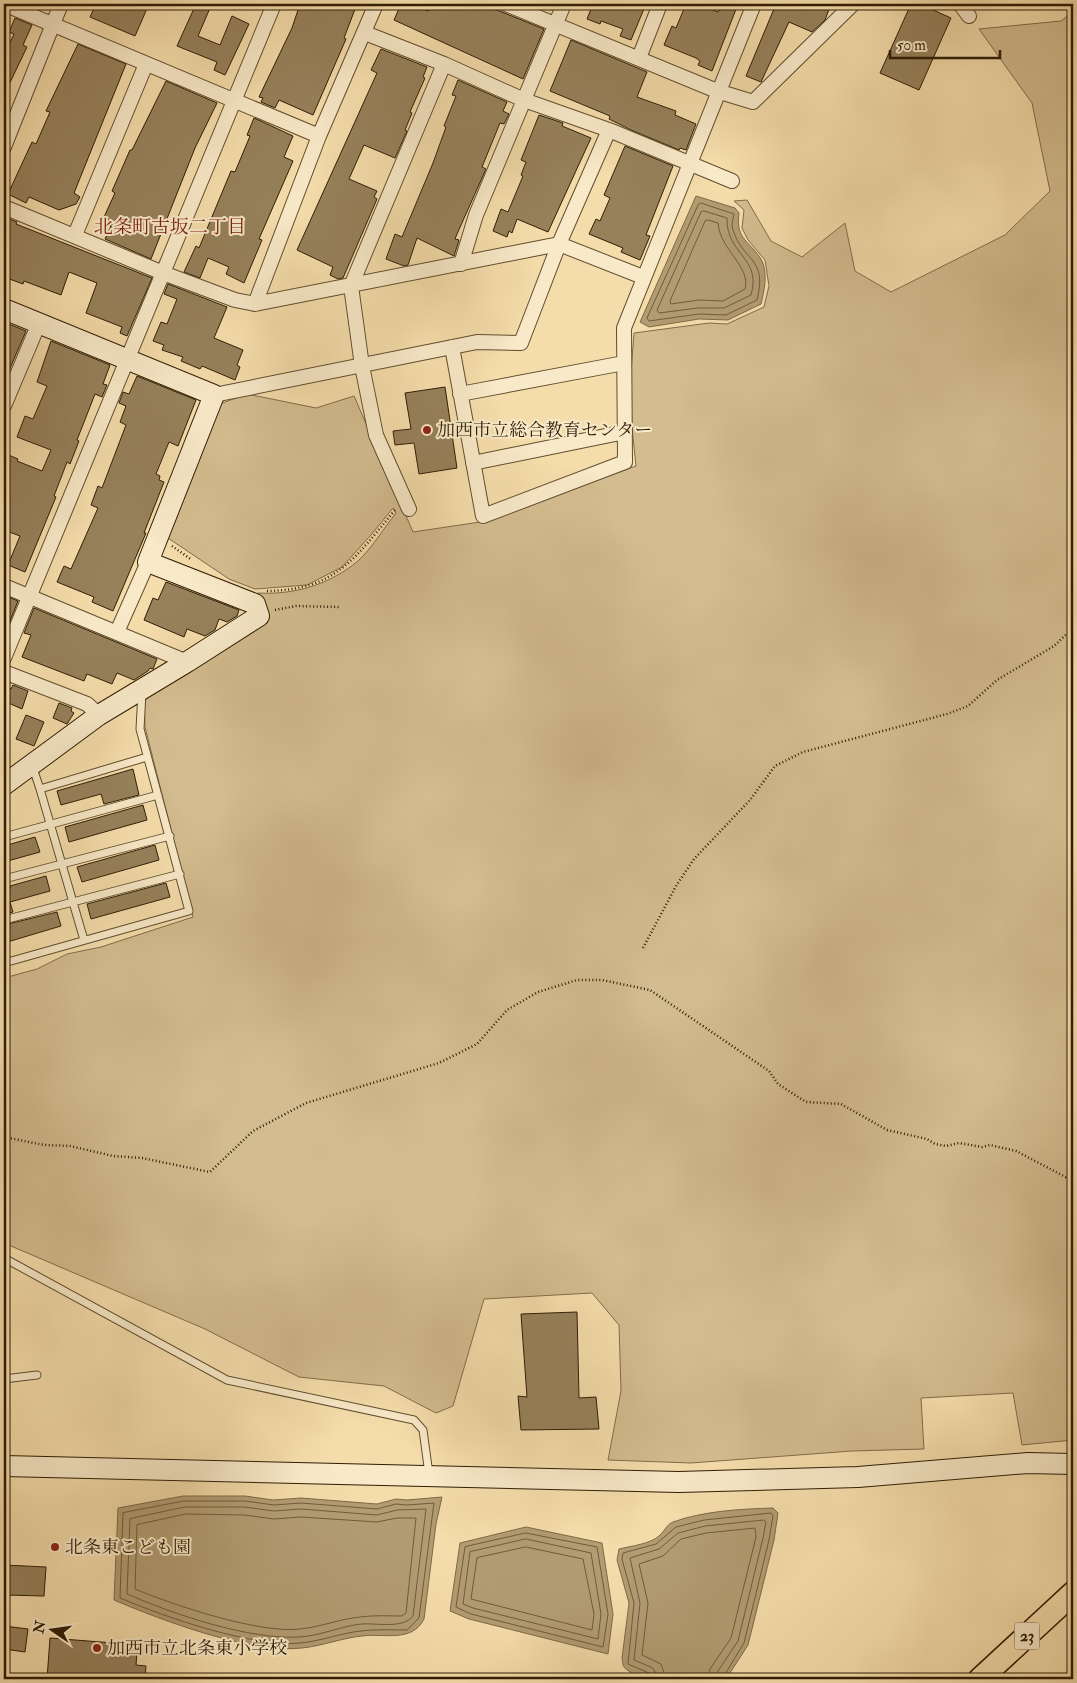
<svg xmlns="http://www.w3.org/2000/svg" width="1077" height="1683" font-family="'IM FELL Double Pica','Noto Serif JP',serif">
  <style>
    .green { fill: #d3bc8f; stroke: #816c4a }
    .water { fill: #b29c72; stroke: #7e6946 }
    .lines { fill: none; stroke-linecap: round; stroke-linejoin: round }
    .shore { stroke: #705c3b; stroke-width: 1 }
    .building { fill: #96815b; stroke: #2f1d04 }
    .lane-casing { stroke: #604d2e; stroke-width: 9 }
    .street-casing { stroke: #604d2e; stroke-width: 16 }
    .secondary-casing { stroke: #2f1d04; stroke-width: 22 }
    .primary-casing { stroke: #2f1d04; stroke-width: 25 }
    .path { stroke: #2f1d04; stroke-width: 2.5; stroke-dasharray: 1 2.5; stroke-linecap: butt }
    .lane { stroke: #f8e9c8; stroke-width: 7 }
    .street { stroke: #f8e9c8; stroke-width: 14 }
    .secondary { stroke: #f8e9c8; stroke-width: 20 }
    .primary { stroke: #f5ddab; stroke-width: 22 }
    .poi-dot { fill: #8f2418; stroke: #f8e9c8; stroke-width: 2 }
    .labels { text-anchor: middle; dominant-baseline: central; stroke-width: 4; stroke-linejoin: round; paint-order: stroke }
    .shield { fill: #f8e9c8; stroke: #6b5a3f; stroke-width: 1 }
    .shield-label { font-size: 16px; font-weight: bold; fill: #2f1d04 }
    .poi-label { font-size: 18px; fill: #2f1d04; stroke: #f8e9c8; text-anchor: start }
    .neighbourhood-label { font-size: 19px; fill: #7a1f14; stroke: #f8e9c8 }
  </style>
  <rect width="100%" height="100%" fill="#f5ddab"/>
  <filter id="stains"><feTurbulence type="fractalNoise" baseFrequency=".004" numOctaves="4"/><feColorMatrix values="0 0 0 0 .2 0 0 0 0 .09 0 0 0 0 .02 0 0 0 .5 -.17"/></filter>
  <radialGradient id="worn" r=".72"><stop offset=".6" stop-color="#630" stop-opacity="0"/><stop offset="1" stop-color="#630" stop-opacity=".3"/></radialGradient>
  <!-- green -->
  <path class="green" d="M1073 12V1440L1022 1445 1013 1393 921 1398 924 1449 852 1451 691 1463 608 1460 621 1391 619 1325 592 1293 484 1299 453 1406 436 1413 384 1386 299 1377 205 1329 4 1243V978L37 969 67 954 101 947 193 917 145 727 144 691 256 612 255 597 258 593C294 595 329 585 358 561 372 548 384 528 396 513L393 508 371 535 342 567 307 585 255 589 229 579 165 536 217 405 247 394 316 408 354 396 413 532 480 522 636 466 629 399 634 333 709 323 727 324 764 307 769 286 765 260 748 240 742 228 744 210 734 201 747 200 771 241 802 257 845 223 855 271 891 292 1005 235 1050 191 1032 103 979 29 1061 21Z"/>
  <!-- water -->
  <path class="water" d="M696 196 735 208 739 213C735 241 751 241 762 261 768 274 764 291 761 304L728 320 699 319 649 327 640 322Z
    M183 1496H245L273 1500 301 1498 377 1504 396 1499 407 1500 442 1497 436 1524 424 1619C412 1643 384 1633 362 1636 342 1638 322 1646 302 1648 251 1654 161 1620 114 1600L118 1508Z
    M773 1508 778 1513 774 1540 748 1645 726 1679C704 1679 640 1683 626 1669 622 1666 623 1663 622 1658L629 1603 617 1560 619 1549C631 1546 650 1544 659 1536 665 1531 666 1525 673 1522 703 1511 741 1509 773 1508Z
    M526 1527 602 1543 613 1614 608 1654 469 1619 450 1611 460 1543Z"/>
  <g class="lines">
    <!-- shore -->
    <path class="shore" d="M701 203 734 214C733 219 731 225 733 230 743 262 768 257 757 300L726 315 699 314 649 321 647 318 698 205Z
      M704 211 727 218C726 255 762 257 751 295L724 308H698L659 313 657 310 701 212Z
      M708 220 718 223C720 250 751 266 745 289L723 301 699 300 671 304 670 301 705 221Z
      M184 1501H245L274 1505 301 1503 377 1509 396 1504 407 1505 434 1503 419 1618 407 1630C392 1630 376 1629 361 1631 341 1633 321 1641 301 1643 254 1648 165 1617 120 1598L123 1513Z
      M185 1507H244L274 1511 301 1509 377 1515 397 1510 426 1509 413 1616C403 1629 377 1623 362 1624 341 1626 320 1636 299 1637 249 1640 173 1614 127 1594L130 1519Z
      M186 1514 244 1515 274 1519 301 1517 377 1522 397 1518H416L406 1613 402 1616C388 1616 374 1615 360 1617 340 1619 320 1627 300 1629 260 1634 173 1605 135 1589L137 1525Z
      M526 1533 597 1547 608 1614 603 1647 471 1614 456 1607 465 1547Z
      M526 1539 591 1553 601 1614 598 1639 473 1608 463 1604 470 1552Z
      M526 1547 583 1559 594 1614 592 1630 471 1599 477 1558Z
      M652 1679 649 1673 628 1664 634 1603 622 1559 623 1553 656 1544 676 1527 704 1520 771 1513 773 1516 769 1540 744 1643 722 1679
      M659 1679 653 1668 634 1660 640 1603 630 1558 659 1549 678 1533 705 1526 764 1520 766 1522 763 1538 738 1641 718 1671 716 1679
      M666 1679 661 1664 642 1655 648 1603 639 1564 663 1556 681 1539 706 1533 755 1528 756 1537 731 1638 710 1669 708 1679"/>
  </g>
  <!-- building -->
  <path class="building" d="M96 4H149L135 36 90 17Z
    M196 4 210 8 198 36 220 45 232 16 249 24 225 75 214 70 217 62 177 46Z
    M300 4H357L344 38 346 39 313 115 279 100 275 108 261 102 263 98 259 97 292 28Z
    M401 4H413L428 11 431 4H482L544 29 523 79 394 20Z
    M593 4H646L631 40 620 36 623 29 601 21 600 24 587 19Z
    M686 4H697L718 12 722 4H738L712 71 698 65 700 61 696 58 664 45 672 26 676 28Z
    M776 4H831L825 20 812 32 789 22 761 82 746 76Z
    M911 4H920L951 18 919 90 880 73Z
    M15 18 32 25 23 45 27 47 4 95V56L14 34 9 32Z
    M571 40 647 72 637 97 676 111 675 115 696 124 686 150 680 148 679 150 631 130 609 119 610 116 550 91Z
    M78 44 126 64 74 193 80 197 76 204 59 210 29 197 26 203 8 194 32 142 36 144 50 112 46 111Z
    M381 49 427 67 423 77 425 78 410 112 412 113 405 130 407 131 395 158 364 145 349 179 377 191 374 197 377 199 343 278 338 279 330 275 333 267 297 250 377 73 371 70Z
    M458 80 507 102 503 111 509 114 504 124 500 123 482 167 486 169 457 234 455 239 459 240 454 256 417 238 408 265 404 266 386 259 395 234 402 237 433 163 446 127 444 126 456 96 452 95Z
    M166 81 217 103 195 148 151 259 105 239 111 226 107 224 109 219 104 217 115 193 112 191 130 150H132Z
    M539 115 563 123 562 126 591 138 548 232 517 219 512 233 509 231 507 237 493 231 501 209 508 212 523 176 521 175 526 162 521 160Z
    M254 118 293 136 284 157 293 161 259 239 262 240 244 283 226 274 229 267 208 258 200 278 184 272 196 246 199 248 231 171 235 172 250 136 247 135Z
    M625 146 673 166 646 235 650 236 640 260 621 252 623 248 589 234 596 219 600 221 610 198 604 195Z
    M4 217 17 222 16 224 152 278 127 336 120 333 122 327 86 313 97 283 69 272 61 295 24 281 23 284 4 277Z
    M168 284 227 307 214 338 243 350 237 365 240 367 235 380 202 366 200 369 181 361 183 357 162 350 164 345 153 341 161 322 167 324 177 299 164 294Z
    M4 322 26 331 5 380H4Z
    M51 341 110 365 103 384 107 385 102 397 95 394 77 440 79 441 70 464 67 462 54 496 56 497 25 572 8 565 20 536 4 530V453L18 459 17 461 42 471 51 450 17 437 25 416 33 419 47 386 37 382Z
    M137 376 196 400 178 446 169 442 156 474 160 476 159 480 164 482 144 533H146L113 611 92 602 94 597 57 582 64 566 71 569 98 508 91 505 98 486 102 488 126 425 120 422 126 406 119 403 123 392 129 394Z
    M445 387 457 468 419 474 414 443 395 445 393 431 411 429 405 393Z
    M166 582 239 610 237 616 227 622 219 619 215 630 205 636 187 629 184 637 144 620 153 598 158 600Z
    M4 595 18 601 8 626 4 625Z
    M34 608 157 659 153 669 150 668 148 671 134 680 117 673 112 684 87 674 84 681 22 657 31 635 24 633Z
    M13 685 28 691 22 709 4 701 9 688 11 689Z
    M59 703 72 708 71 711 74 713 67 724 53 718Z
    M26 715 44 722 34 746 16 739Z
    M133 769 139 795 104 804 101 794 61 805 57 791Z
    M143 805 147 820 69 842 65 827Z
    M35 837 40 852 4 862V846Z
    M155 845 159 860 82 882 77 867Z
    M46 876 50 891 10 902 13 912 4 915V890L11 888 10 886Z
    M166 883 170 897 91 919 87 904Z
    M57 912 61 926 4 943V925Z
    M577 1312 579 1398 596 1397 599 1429 521 1430 518 1396 527 1397 521 1314Z
    M4 1565 46 1567 44 1596 6 1595 4 1586Z
    M4 1626 28 1629 25 1652 4 1649Z
    M50 1638 126 1644 137 1652 136 1665 146 1666 145 1679H47Z"/>
  <g class="lines">
    <!-- lane casing -->
    <g class="lane-casing">
      <path id="lane" d="M28 769 35 774 40 789 84 940
        M40 789 147 757
        M4 837 158 795
        M4 879 170 836
        M4 920 180 874
        M4 963 189 911 140 729 142 692
        M4 1258 227 1380 414 1420 423 1430 429 1474
        M4 1379 37 1375"/>
    </g>
    <!-- street casing -->
    <g class="street-casing">
      <path id="street" d="M4 4 319 136
        M506 4 717 91 753 102 853 4
        M960 4 969 16
        M365 33 444 64 524 100 609 130 732 181
        M639 58 660 4
        M4 147 61 4
        M4 207 163 273 235 300 255 304 559 244 643 277
        M75 235 146 64
        M461 264 476 215 564 4
        M255 304 319 136 376 4
        M452 347 483 516 625 462 624 328 754 4
        M460 394 624 363
        M214 395 477 342 521 343 559 244 609 130
        M4 406 39 323
        M473 463 625 432
        M409 509 376 435 362 366 351 286 444 64
        M4 586 187 662
        M117 632 148 562
        M4 658 274 4
        M4 672 87 704 99 715"/>
    </g>
    <!-- secondary casing -->
    <g class="secondary-casing">
      <path id="secondary" d="M4 309 214 395 148 562 255 604 259 616 187 662 99 715 4 785
        M4 1466 679 1482 858 1477 1028 1463 1073 1464"/>
    </g>
    <!-- primary casing -->
    <g class="primary-casing">
      <path id="primary" d="M980 1679 1073 1593"/>
    </g>
    <!-- path -->
    <path class="path" d="M172 546 192 560
      M267 591C336 590 355 558 395 510
      M275 610 296 606 340 607
      M643 948 676 886 694 859 750 800 775 766 803 752 947 714 968 706 997 680 1054 646 1073 628
      M4 1137 44 1145 70 1146 113 1156 142 1158 210 1172 253 1131 306 1103 439 1063 477 1044 507 1010 538 992 577 980H602L650 990 769 1071 778 1084 806 1102 841 1104 887 1130 927 1139 935 1144 946 1146 959 1143 982 1147 990 1145 1016 1151 1073 1181"/>
    <!-- lane -->
    <use href="#lane" class="lane"/>
    <!-- street -->
    <use href="#street" class="street"/>
    <!-- secondary -->
    <use href="#secondary" class="secondary"/>
    <!-- primary -->
    <use href="#primary" class="primary"/>
  </g>
  <!-- markers -->
  <g class="poi-dot">
    <circle cx="427" cy="430" r="5"/>
    <circle cx="55" cy="1547" r="5"/>
    <circle cx="97" cy="1648" r="5"/>
  </g>
  <g class="labels">
    <!-- shield labels -->
    <rect class="shield" x="1014.5" y="1622.5" width="25" height="27" rx="4"/>
    <g class="shield-label">
      <text x="1027" y="1636">23</text>
    </g>
    <!-- poi labels -->
    <g class="poi-label">
      <text x="437" y="430">加西市立総合教育センター</text>
      <text x="65" y="1547">北条東こども園</text>
      <text x="107" y="1648">加西市立北条東小学校</text>
    </g>
    <!-- neighbourhood labels -->
    <g class="neighbourhood-label">
      <text x="170" y="227">北条町古坂二丁目</text>
    </g>
  </g>
  <!-- margin -->
  <rect width="1077" height="1683" fill="none" stroke="#f5ddab" stroke-width="20"/>
  <rect x="5" y="5" width="1067" height="1673" fill="none" stroke="#2f1d04" stroke-width="2.5"/>
  <rect x="10" y="10" width="1057" height="1663" fill="none" stroke="#2f1d04"/>
  <!-- north arrow -->
  <g transform="translate(52 1630) rotate(283)" stroke="#f8e9c8" stroke-width="4" paint-order="stroke">
  <path d="M0-4L9 19L0 12L-9 19Z" fill="#2f1d04"/>
  <text y="-8" font-size="14" font-weight="bold" text-anchor="middle" fill="#2f1d04">N</text>
  </g>
  <!-- scale -->
  <path d="M890 50v8h110v-8" fill="none" stroke="#2f1d04" stroke-width="2.5"/>
  <text x="897" y="50" font-size="15" fill="#2f1d04" stroke="#f8e9c8" stroke-width="4" paint-order="stroke">50 m</text>
  <rect width="100%" height="100%" filter="url(#stains)"/>
  <rect width="100%" height="100%" fill="url(#worn)"/>
</svg>
